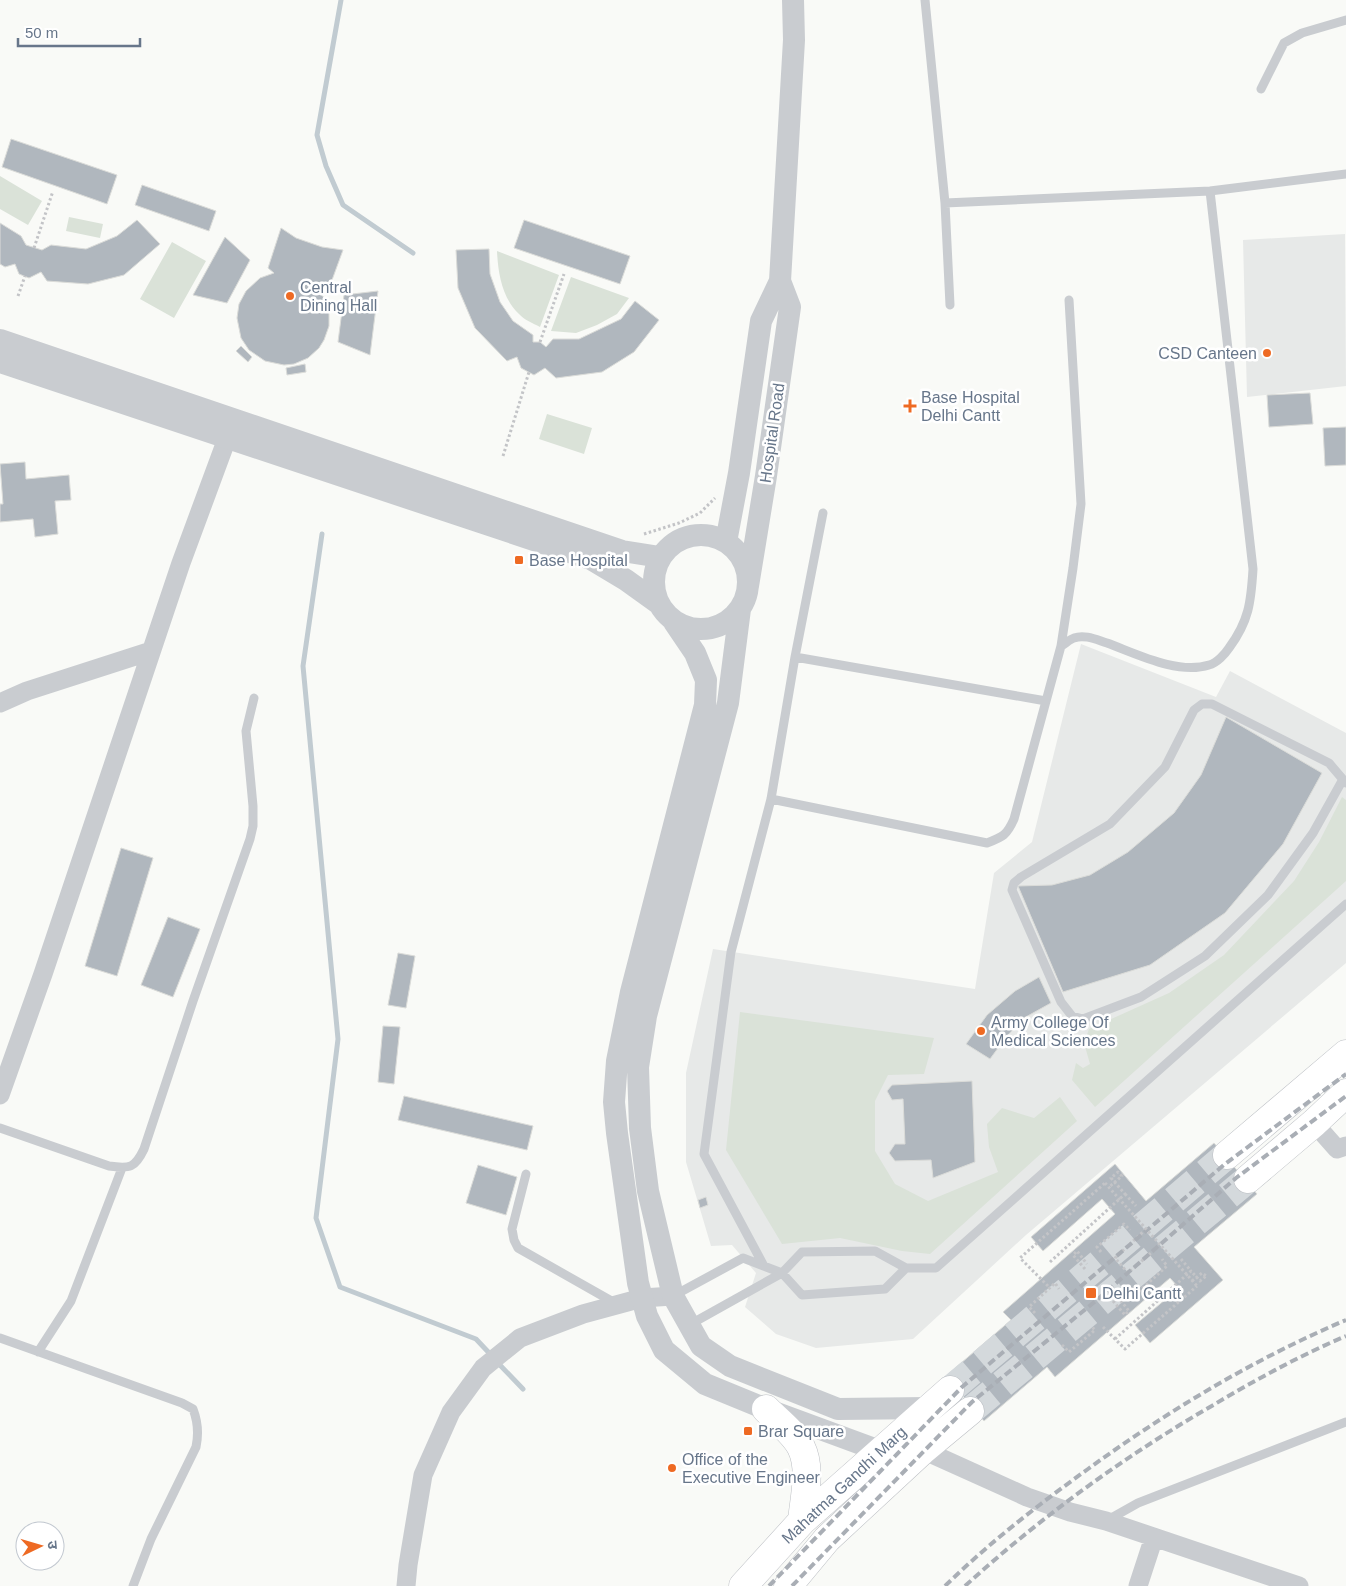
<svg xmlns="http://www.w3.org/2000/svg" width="1346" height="1586" font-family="Arial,'Noto Sans Devanagari',sans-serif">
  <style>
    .built { fill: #e7e9e8 }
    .green { fill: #dae2d8 }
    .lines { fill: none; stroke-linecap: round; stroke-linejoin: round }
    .stream { stroke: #c1cbd1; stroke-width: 5 }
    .building { fill: #b0b7be; stroke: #dbdcd9 }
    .primary-tunnel { stroke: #d4d9dc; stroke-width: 28; stroke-dasharray: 28 14; stroke-linecap: butt }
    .primary-casing { stroke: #bcbfc4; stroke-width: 29 }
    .path { stroke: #c3c4c7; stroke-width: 3; stroke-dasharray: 2.5 2.5; stroke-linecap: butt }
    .service { stroke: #c9ccd0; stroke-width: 9 }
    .minor { stroke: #c9ccd0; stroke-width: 19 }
    .tertiary { stroke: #c9ccd0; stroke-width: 22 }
    .primary { stroke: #fff; stroke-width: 28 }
    .rail { stroke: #a9aeb5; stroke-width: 4; stroke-dasharray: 8 4; stroke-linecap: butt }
    .path-bridge { stroke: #c3c4c7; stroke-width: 3; stroke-dasharray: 2.5 2.5; stroke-linecap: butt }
    .poi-dot { fill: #ee6a23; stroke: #fff; stroke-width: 2 }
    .labels { text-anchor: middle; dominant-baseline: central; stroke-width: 5; stroke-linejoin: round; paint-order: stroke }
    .poi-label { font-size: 16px; fill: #67768a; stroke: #fff; text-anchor: start }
    .street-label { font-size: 16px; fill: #67768a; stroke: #fff }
  </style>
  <rect width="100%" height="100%" fill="#f9faf7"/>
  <!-- built -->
  <path class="built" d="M1345 234 1346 386 1247 397 1243 240Z
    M1081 644 1216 697 1230 671 1346 733V963L1026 1235 913 1339 816 1348 776 1334 745 1307 756 1273 732 1245 711 1246 686 1162V1073L713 949 975 989 994 873 1032 842Z"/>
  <!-- green -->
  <path class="green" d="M0 176 42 201 28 225 0 209Z
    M69 217 103 224 100 238 66 231Z
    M172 242 206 261 174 318 140 299Z
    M497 251 559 275 540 327C533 323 524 320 519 314 502 298 498 273 497 251Z
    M571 277 629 298 617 314 597 325 576 333 551 331Z
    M547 414 592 428 584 454 539 439Z
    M1342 797 1346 800V881L1095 1107 1072 1080 1076 1063 1083 1068 1090 1064 1084 1043 1089 1029 1169 993 1224 955 1294 881 1319 842Z
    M740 1012 934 1038 924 1074 888 1075 875 1101V1151L895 1184 928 1201 998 1172 989 1147 987 1124 1002 1108 1034 1118 1060 1097 1077 1121 930 1254 902 1251 840 1238 782 1244 726 1150Z"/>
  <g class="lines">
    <!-- stream -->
    <path class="stream" d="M341 0 317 135 326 166 343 205 413 253
      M322 534 303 666 338 1039 316 1218 340 1287 476 1339 492 1356
      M497 1362 523 1389"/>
  </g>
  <!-- building -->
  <path class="building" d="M11 139 117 175 107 204 2 167Z
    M142 185 216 211 209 231 135 205Z
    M137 220 160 244 124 275 88 284 47 281 41 272 29 278 19 274 15 264 5 267 0 264V223L21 236 26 245 42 250 51 245 86 249 117 236Z
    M524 220 630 256 620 284 514 248Z
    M281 228 296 238 322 247 343 250 328 291 318 289 326 301 329 311V326L324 340 319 348 308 358 294 364 284 365 265 361 249 350 241 338 237 318 239 304 246 291 260 278 274 273 268 268Z
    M225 237 250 260 227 303 193 295Z
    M489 249 490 274 500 302 513 321 533 335V342H540L546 347 553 339H579L621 319 635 301 659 320 634 352 602 372 556 378 545 368 534 375 521 368 517 357 507 361 475 328 458 288 456 250Z
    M378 291 370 355 338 342 344 295Z
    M241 346 252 357 248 362 236 351Z
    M305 364 306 372 287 375 286 368Z
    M1310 393 1313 424 1269 427 1267 395Z
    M1346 427V465L1325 466 1323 428Z
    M25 462 26 479 69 475 71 500 55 501 58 534 35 537 33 519 0 522V504H3L0 464Z
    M1226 717 1322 773 1283 844 1225 913 1150 965 1063 992 1018 886 1052 885 1090 875 1128 852 1174 813 1201 775Z
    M121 848 153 858 117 976 85 966Z
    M168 917 200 929 173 997 141 985Z
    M398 953 415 956 406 1008 388 1005Z
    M1039 977 1051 1003 1024 1018 1007 1036 990 1059 966 1044 987 1015 1015 991Z
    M383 1026 400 1027 394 1084 378 1082Z
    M972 1081 975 1162 933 1178 931 1160 895 1161 889 1153 895 1144H905L903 1099 892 1100 887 1091 892 1085Z
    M404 1096 533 1126 527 1150 398 1120Z
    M1214 1143 1257 1194 1194 1247 1223 1280 1150 1343 1135 1325 1179 1288 1170 1278 1055 1377 1047 1367 984 1421 946 1376 1011 1320 1003 1312 1115 1214 1102 1199 1043 1251 1031 1237 1115 1164 1146 1201Z
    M478 1165 517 1177 506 1215 466 1203Z
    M706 1197 708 1205 700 1208 698 1200Z"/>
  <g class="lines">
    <!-- primary-tunnel -->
    <path class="primary-tunnel" d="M950 1390 1227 1155
      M970 1411 1248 1179"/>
    <!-- primary casing -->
    <g class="primary-casing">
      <path id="primary" d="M1227 1155 1346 1054
        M1248 1179 1314 1123 1346 1093
        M766 1409C777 1420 794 1433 801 1447 812 1469 804 1498 802 1521
        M743 1586 802 1521 950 1390
        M788 1586 827 1539 923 1450 970 1411"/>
    </g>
    <!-- path -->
    <path class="path" d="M34 248 53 191
      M18 296 25 276
      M540 342 564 274
      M503 456 529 372
      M644 534 679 523 700 513 715 498
      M1125 1194 1136 1206
      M1146 1229 1115 1258 1128 1273 1160 1245
      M1101 1252 1097 1247 1124 1224 1130 1230
      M1181 1259 1191 1271
      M1050 1262 1125 1194 1111 1178 1118 1172 1122 1176 1109 1187
      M1085 1269 1073 1255 1077 1251 1087 1264
      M1192 1281 1202 1273 1206 1276
      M1048 1286 1020 1258 1105 1183
      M1132 1291 1135 1295 1167 1266 1162 1259
      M1113 1301 1125 1315 1129 1311 1121 1301
      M1035 1313 1029 1307 1055 1283 1059 1289
      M1103 1327 1125 1349 1197 1286
      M1115 1339 1191 1271 1200 1281 1206 1276
      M1062 1345 1069 1352 1095 1330 1092 1327"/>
    <!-- service -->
    <path class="service" d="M925 0 945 203 950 305
      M1261 89 1284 43 1302 33 1346 20
      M945 203 1210 191 1346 174
      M1061 646 1073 568 1081 504 1069 300
      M795 657 1046 701
      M1342 781 1313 833 1268 895 1205 956 1141 997 1083 1019 1072 1016 1061 1002 1012 890 1014 883 1021 877 1110 824 1165 767 1194 710 1202 704H1212L1329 763 1346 783
      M771 799 987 843C1003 837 1007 835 1014 819L1061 646C1065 644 1070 639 1074 638 1085 634 1097 640 1107 643 1137 654 1178 675 1209 665 1217 663 1225 654 1229 648 1249 621 1251 602 1253 569L1210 191
      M0 1128 109 1166C130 1169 135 1168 144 1149L193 1001 250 839 253 826V806L246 731 254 698
      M526 1174 512 1229 514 1240 518 1248 615 1303
      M764 1266 704 1154 731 952 771 799 795 657 823 513
      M673 1296 743 1258 782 1273 802 1252 875 1251 906 1268
      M689 1325 782 1273 802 1295 885 1289 906 1268H936L1346 904
      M0 1338 182 1403 193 1409C198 1422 199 1433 196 1447L151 1539 133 1586
      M38 1352 71 1301 122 1168
      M1106 1521 1138 1503 1346 1422"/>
    <!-- minor -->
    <path class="minor" d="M0 703 27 691 151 651
      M0 1095 43 974 181 563 232 425
      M1314 1123 1337 1149 1346 1146
      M923 1450 1027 1497 1070 1512 1106 1521 1299 1586
      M406 1586 408 1565 423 1475 451 1412 483 1368 520 1338 583 1314 642 1298 673 1296
      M1138 1586 1154 1537"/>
    <!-- tertiary -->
    <path class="tertiary" d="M0 340 622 551 660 557
      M0 362 591 559 626 580 658 603
      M654 582a47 47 0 1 1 94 0a47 47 0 1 1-94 0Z
      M726 542 739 473 761 321 780 281 794 40 793 0
      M748 586 766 476 790 307 780 281
      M740 609 728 703 646 1016 638 1067 640 1128 648 1191 673 1296 701 1346 730 1366 838 1409 928 1408
      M674 622 695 653 706 680 705 705 631 992 617 1061 614 1102 617 1133 638 1283 647 1316 664 1350 705 1384 766 1409 880 1451"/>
    <!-- primary -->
    <use href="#primary" class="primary"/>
    <!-- rail -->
    <path class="rail" d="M769 1586 962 1387 1225 1164 1346 1074
      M792 1586 972 1402 1098 1299 1236 1178 1346 1096
      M945 1586C989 1543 1038 1505 1088 1469 1168 1411 1254 1359 1346 1320
      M965 1586C1042 1516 1125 1456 1215 1404 1257 1379 1301 1355 1346 1336"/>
    <!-- path-bridge -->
    <path class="path-bridge" d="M1105 1183 1197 1286"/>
  </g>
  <!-- markers -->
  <g class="poi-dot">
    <circle cx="290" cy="296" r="5"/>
    <circle cx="1267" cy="353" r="5"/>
    <path d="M907.5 398.5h5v5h5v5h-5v5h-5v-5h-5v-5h5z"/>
    <rect x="514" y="555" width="10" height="10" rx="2.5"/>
    <circle cx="981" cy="1031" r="5"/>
    <rect x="1085" y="1287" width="12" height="12" rx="2.5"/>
    <rect x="743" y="1426" width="10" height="10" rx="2.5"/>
    <circle cx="672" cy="1468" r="5"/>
  </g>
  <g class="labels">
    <!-- poi labels -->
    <g class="poi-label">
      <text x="300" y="287">Central<tspan x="300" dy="18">Dining Hall</tspan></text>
      <text x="1257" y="353" text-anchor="end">CSD Canteen</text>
      <text x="921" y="397">Base Hospital<tspan x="921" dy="18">Delhi Cantt</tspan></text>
      <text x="529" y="560">Base Hospital</text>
      <text x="991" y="1022">Army College Of<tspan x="991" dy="18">Medical Sciences</tspan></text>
      <text x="1102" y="1293">Delhi Cantt</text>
      <text x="758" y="1431">Brar Square</text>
      <text x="682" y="1459">Office of the<tspan x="682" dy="18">Executive Engineer</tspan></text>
    </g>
    <!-- street labels -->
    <g class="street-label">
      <text transform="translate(772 433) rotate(-82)">Hospital Road</text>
      <text transform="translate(844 1485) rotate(-43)">Mahatma Gandhi Marg</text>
    </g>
  </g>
  <!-- north arrow -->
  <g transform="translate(40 1546) rotate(85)"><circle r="24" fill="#ffffff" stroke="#c2c8d0"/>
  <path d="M0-4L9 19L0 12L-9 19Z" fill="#ee6a23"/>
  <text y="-8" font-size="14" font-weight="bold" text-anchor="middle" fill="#67768a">उ</text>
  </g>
  <!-- scale -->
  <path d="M18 38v8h122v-8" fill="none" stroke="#67768a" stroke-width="2.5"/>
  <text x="25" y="38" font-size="15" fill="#67768a" stroke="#ffffff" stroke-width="4" paint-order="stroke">50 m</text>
</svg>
